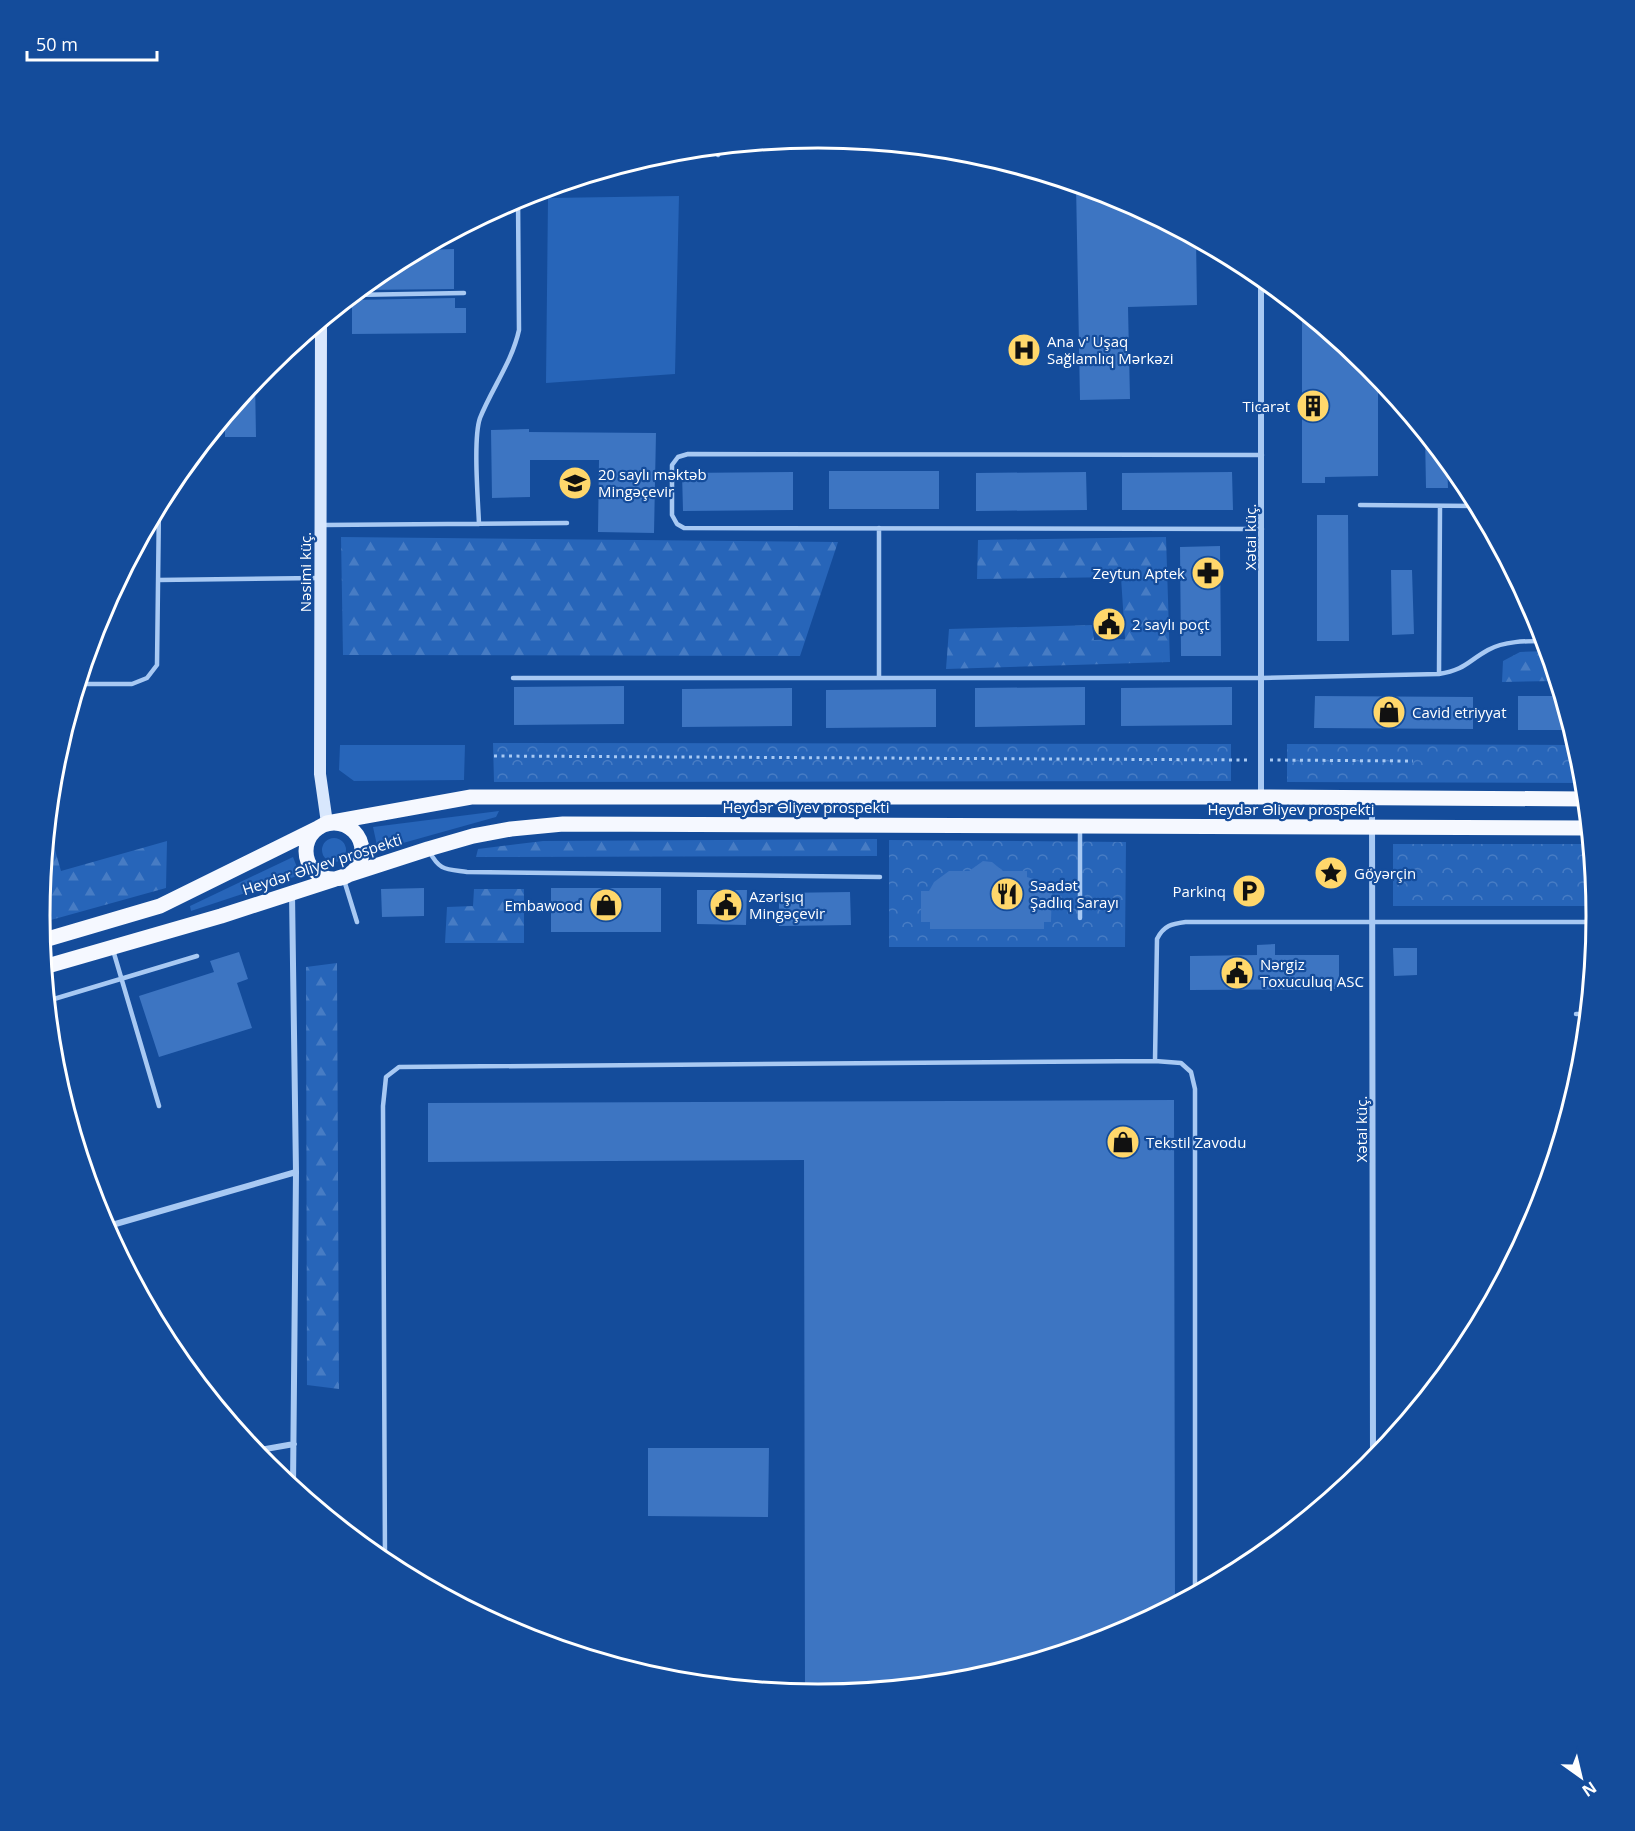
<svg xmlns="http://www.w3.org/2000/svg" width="1635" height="1831" font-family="'Open Sans',sans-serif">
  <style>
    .green { fill: #2765b9 }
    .forest { fill: url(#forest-firs) }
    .park { fill: url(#park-crowns) }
    .building { fill: #3d75c2 }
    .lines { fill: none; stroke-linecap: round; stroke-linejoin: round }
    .path { stroke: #a8c9f3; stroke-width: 3; stroke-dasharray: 3 4.5; stroke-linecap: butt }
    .lane { stroke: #a8c9f3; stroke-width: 4.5 }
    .street { stroke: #a8c9f3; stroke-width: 6 }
    .secondary { stroke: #d8e7fd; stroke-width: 12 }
    .primary { stroke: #f5f8ff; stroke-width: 15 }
    .labels { text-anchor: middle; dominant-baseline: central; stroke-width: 4.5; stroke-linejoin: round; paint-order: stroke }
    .poi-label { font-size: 15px; fill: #fff; stroke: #144c9b; text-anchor: start }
    .street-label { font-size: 15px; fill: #fff; stroke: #144c9b }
    .rim { fill: none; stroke: #fff; stroke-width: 3 }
  </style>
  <defs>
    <pattern id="forest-firs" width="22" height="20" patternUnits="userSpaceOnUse" patternTransform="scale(1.5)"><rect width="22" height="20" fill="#2765b9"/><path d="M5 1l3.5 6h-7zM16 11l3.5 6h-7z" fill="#477cc4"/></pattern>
    <pattern id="park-crowns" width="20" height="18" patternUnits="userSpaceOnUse" patternTransform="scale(1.5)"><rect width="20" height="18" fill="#2765b9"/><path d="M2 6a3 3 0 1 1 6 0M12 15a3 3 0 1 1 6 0" fill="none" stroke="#477cc4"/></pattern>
  </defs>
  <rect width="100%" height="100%" fill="#144c9b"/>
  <!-- green -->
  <path class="green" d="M679 196 675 374 546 383 548 198Z
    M340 745H465L464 780 354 781 339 770Z
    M499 811 496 817 378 850 373 827Z
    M322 850a12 12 0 1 1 24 0a12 12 0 1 1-24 0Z
    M293 857 300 875 191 911 190 906Z"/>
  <!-- forest -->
  <path class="forest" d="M341 537 838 542 800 656 343 655Z
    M1166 537 1170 662 946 669 949 629 1092 625 1094 640 1125 639 1121 577 977 579 978 540Z
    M1547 651 1556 681 1502 682 1503 661 1520 652Z
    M51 836 61 871 167 841 166 888 40 923 47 837Z
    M877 839V856L476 857 478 849 543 841Z
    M474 889H524V943H445L447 907 473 906Z
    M337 963 339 1389 307 1385 306 967Z"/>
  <!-- park -->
  <path class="park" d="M493 743 1231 744V781L494 782Z
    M1287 744 1575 745 1581 764 1583 783 1287 782Z
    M889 840 1126 842 1125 947H889Z
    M1393 844H1589L1595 906H1393Z"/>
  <!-- building -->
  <path class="building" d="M1076 184 1116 196 1196 239 1197 305 1128 307 1130 399 1080 400Z
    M454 249V289L358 290 385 268 420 250Z
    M455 298V308H466V333L352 334V300Z
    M1302 311 1368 365 1378 378V476L1325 477V483H1302Z
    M255 379 256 437H225V416Z
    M529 429V432L656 433 654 533 598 532 599 460H530V497L492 498 491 430Z
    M1425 434 1447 462 1448 488H1426Z
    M829 471H939V509H829Z
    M793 472V510L683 511 682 473Z
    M1086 472 1087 510 976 511V473Z
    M1232 472 1233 510H1122V473Z
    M1317 515H1348L1349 641H1317Z
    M1220 546 1221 656H1181L1180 547Z
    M1391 570H1412L1414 634 1392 635Z
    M1102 613 1121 614 1120 632 1101 631Z
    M624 686V724L514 725V687Z
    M1085 687V725L975 727V688Z
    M1232 687V725L1121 726V688Z
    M792 688V726L682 727V689Z
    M936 689V727L826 728V690Z
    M1315 696 1473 697V729L1314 728Z
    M1518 696H1561L1571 730H1518Z
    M983 861 992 862 1003 871H1027V877L1037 880 1046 890H1052L1051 922H1044V929H930V922H921V891H929L934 882 949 871H969Z
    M424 888V916L382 917 381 889Z
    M551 888H661V932H551Z
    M697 890H747L746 925 697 924Z
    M850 892 851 925 779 926V893Z
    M1275 944V955H1339V989L1190 990V956L1257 955V945Z
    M1393 948H1417V975L1394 976Z
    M239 952 248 979 237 983 252 1028 159 1057 139 996 214 972 210 961Z
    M1174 1100 1175 1603 1115 1635 969 1679 817 1694 805 1693 804 1160 428 1162V1103Z
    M648 1448H769L768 1517 648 1516Z"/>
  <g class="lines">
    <!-- path -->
    <path class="path" d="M494 756 1249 760
      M1270 760 1413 761"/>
    <!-- lane -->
    <path class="lane" d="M718 155 722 146
      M352 295 464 293
      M1262 455 688 454 678 457 672 465V515L677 524 684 528 1262 529
      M1360 505 1477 506
      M479 524C478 500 473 438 480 418 492 388 512 362 519 330L518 197
      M323 525 567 523
      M158 580 318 578
      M1439 674 1440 506
      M513 678H1262L1439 674C1465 670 1468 661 1488 650 1504 641 1526 641 1544 641
      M879 678V528
      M78 684H132L147 678 157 665 159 504
      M1080 829V918
      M429 851C440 871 445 869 467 872L880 877
      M344 880 357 922
      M113 950 159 1106
      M54 999 197 956
      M1576 1014H1586
      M1155 1061 1181 1063 1191 1072 1195 1089V1592
      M385 1563 383 1106 386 1077 399 1067 1155 1061 1157 939C1164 925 1172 924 1186 922H1595"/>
    <!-- street -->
    <path class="street" d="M1261 796V277
      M1372 799 1373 1460
      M292 894 296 1172 293 1487
      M105 1227 296 1172
      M254 1451 294 1444"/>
    <!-- secondary -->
    <path class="secondary" d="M321 321 320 774 327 823"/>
    <!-- primary -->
    <path class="primary" d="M327 823 471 797H1261L1585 799
      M306 851a28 28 0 1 1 56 0a28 28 0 1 1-56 0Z
      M41 941 160 906 320 827
      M44 967 221 916 428 849 473 836 511 829 563 824 1587 828"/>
  </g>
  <!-- icons -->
  <defs>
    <g id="hospital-disc" transform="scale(1.725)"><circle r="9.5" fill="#ffd76b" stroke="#144c9b"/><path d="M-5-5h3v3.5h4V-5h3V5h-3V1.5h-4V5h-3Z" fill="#111"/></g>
    <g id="building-disc" transform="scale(1.725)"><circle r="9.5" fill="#ffd76b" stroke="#144c9b"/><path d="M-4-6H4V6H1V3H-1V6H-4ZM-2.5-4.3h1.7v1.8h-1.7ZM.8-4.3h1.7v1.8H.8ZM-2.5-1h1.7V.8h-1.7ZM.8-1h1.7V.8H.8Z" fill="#111"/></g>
    <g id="school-disc" transform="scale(1.725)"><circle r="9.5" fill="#ffd76b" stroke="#144c9b"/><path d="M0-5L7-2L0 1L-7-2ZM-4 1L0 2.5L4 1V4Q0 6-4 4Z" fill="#111"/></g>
    <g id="pharmacy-disc" transform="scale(1.725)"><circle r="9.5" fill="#ffd76b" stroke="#144c9b"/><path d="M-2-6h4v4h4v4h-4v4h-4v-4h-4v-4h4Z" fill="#111"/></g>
    <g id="civic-disc" transform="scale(1.725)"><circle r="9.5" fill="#ffd76b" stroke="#144c9b"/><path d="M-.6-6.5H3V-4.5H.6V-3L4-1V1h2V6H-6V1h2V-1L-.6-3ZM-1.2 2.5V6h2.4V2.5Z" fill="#111"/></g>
    <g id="shop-disc" transform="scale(1.725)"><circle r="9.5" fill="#ffd76b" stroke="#144c9b"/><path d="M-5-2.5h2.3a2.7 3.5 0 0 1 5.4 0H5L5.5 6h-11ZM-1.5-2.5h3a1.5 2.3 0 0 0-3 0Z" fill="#111"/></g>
    <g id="sight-disc" transform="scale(1.725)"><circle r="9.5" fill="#ffd76b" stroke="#144c9b"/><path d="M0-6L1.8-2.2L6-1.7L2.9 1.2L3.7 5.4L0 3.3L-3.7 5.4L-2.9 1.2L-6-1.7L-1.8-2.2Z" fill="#111"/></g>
    <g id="parking-disc" transform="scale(1.725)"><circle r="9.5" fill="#ffd76b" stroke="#144c9b"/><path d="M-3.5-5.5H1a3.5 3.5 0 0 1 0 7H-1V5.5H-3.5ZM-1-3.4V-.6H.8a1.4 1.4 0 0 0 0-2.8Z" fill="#111"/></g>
    <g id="restaurant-disc" transform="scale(1.725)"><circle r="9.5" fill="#ffd76b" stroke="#144c9b"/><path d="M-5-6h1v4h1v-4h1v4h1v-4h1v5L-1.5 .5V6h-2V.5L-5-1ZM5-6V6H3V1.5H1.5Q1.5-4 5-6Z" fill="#111"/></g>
  </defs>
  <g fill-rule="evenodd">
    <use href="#hospital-disc" x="1024" y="350"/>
    <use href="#building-disc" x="1313" y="406"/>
    <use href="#school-disc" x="575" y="483"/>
    <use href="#pharmacy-disc" x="1208" y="573"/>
    <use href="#civic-disc" x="1109" y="624"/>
    <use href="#shop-disc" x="1389" y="712"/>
    <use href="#sight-disc" x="1331" y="873"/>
    <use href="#parking-disc" x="1249" y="891"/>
    <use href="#restaurant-disc" x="1007" y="894"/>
    <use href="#shop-disc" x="606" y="905"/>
    <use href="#civic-disc" x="726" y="905"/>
    <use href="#civic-disc" x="1237" y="973"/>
    <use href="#shop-disc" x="1123" y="1142"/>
  </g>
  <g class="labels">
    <!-- poi labels -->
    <g class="poi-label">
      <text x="1047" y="341">Ana v' Uşaq<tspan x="1047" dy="17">Sağlamlıq Mərkəzi</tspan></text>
      <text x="1290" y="406" text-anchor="end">Ticarət</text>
      <text x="598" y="474">20 saylı məktəb<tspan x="598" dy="17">Mingəçevir</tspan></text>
      <text x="1185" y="573" text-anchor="end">Zeytun Aptek</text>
      <text x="1132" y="624">2 saylı poçt</text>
      <text x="1412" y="712">Cavid etriyyat</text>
      <text x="1354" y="873">Göyərçin</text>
      <text x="1030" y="885">Səadət<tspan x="1030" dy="17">Şadlıq Sarayı</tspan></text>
      <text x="1226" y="891" text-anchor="end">Parkinq</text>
      <text x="749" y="896">Azərişıq<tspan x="749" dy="17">Mingəçevir</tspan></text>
      <text x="583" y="905" text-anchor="end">Embawood</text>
      <text x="1260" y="964">Nərgiz<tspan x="1260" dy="17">Toxuculuq ASC</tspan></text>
      <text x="1146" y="1142">Tekstil Zavodu</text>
    </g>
    <!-- street labels -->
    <g class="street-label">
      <text transform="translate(1250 537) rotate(-90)">Xətai küç.</text>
      <text transform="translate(305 572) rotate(-90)">Nəsimi küç.</text>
      <text x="806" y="807">Heydər Əliyev prospekti</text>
      <text x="1291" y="809">Heydər Əliyev prospekti</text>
      <text transform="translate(322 864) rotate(-18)">Heydər Əliyev prospekti</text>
      <text transform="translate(1361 1129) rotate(-90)">Xətai küç.</text>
    </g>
  </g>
  <!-- crop -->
  <path d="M0 0H1635V1831H0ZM50 916a768 768 0 1 1 1536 0a768 768 0 1 1-1536 0Z" fill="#144c9b" fill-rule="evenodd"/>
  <path class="rim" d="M50 916a768 768 0 1 1 1536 0a768 768 0 1 1-1536 0Z"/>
  <!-- north arrow -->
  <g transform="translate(1581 1777) rotate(146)" stroke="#144c9b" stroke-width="4.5" paint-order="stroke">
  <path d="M0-4.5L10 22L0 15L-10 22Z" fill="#ffffff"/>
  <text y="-9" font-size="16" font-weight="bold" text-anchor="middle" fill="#ffffff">N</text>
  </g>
  <!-- scale -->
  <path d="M27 51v9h130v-9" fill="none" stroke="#ffffff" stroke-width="3"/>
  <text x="36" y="51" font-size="18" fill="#ffffff" stroke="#144c9b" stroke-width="4.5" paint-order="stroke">50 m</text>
</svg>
